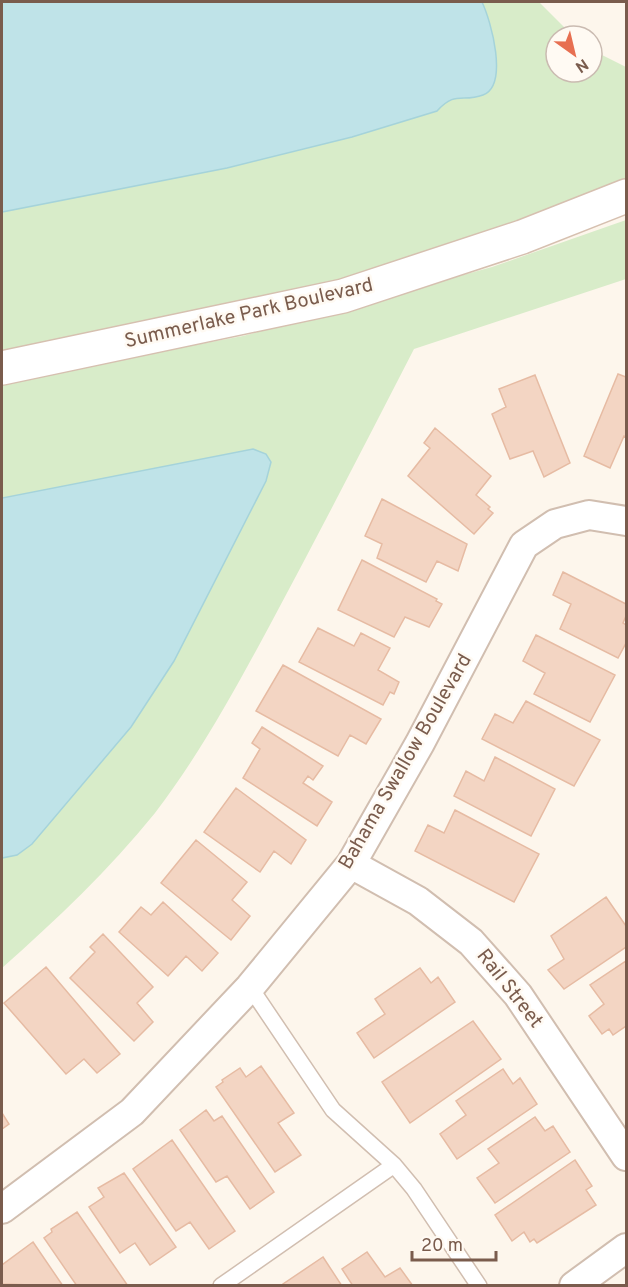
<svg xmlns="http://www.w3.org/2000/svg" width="628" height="1287" font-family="Overpass,sans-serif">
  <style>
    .green { fill: #d8ecc9 }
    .water { fill: #bfe3e8; stroke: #a5d3da; stroke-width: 1.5 }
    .building { fill: #f3d5c3; stroke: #e6bba3; stroke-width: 1.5 }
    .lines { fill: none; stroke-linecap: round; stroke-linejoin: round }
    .lane-casing { stroke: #d1beb0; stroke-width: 18 }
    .street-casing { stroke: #d1beb0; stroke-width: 32 }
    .secondary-casing { stroke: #d6c0b0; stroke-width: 36 }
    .lane { stroke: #fff; stroke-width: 15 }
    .street { stroke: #fff; stroke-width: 28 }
    .secondary { stroke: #fff; stroke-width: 33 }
    .labels { text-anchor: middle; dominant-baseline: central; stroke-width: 5; stroke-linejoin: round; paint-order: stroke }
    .street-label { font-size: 20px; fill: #7a5c4d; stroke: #fffaf3 }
  </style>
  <rect width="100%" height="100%" fill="#fdf6ec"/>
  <!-- green -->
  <path class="green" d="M2 2H539L573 36H556V72H592V50L626 67V196L522 237 2 368Z
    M626 220V279L414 349C367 440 320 532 271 623 236 688 200 754 155 813 109 870 56 920 2 968V381L243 336 492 267Z"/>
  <!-- water -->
  <path class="water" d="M2 2H482C491 21 509 85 483 95 462 103 456 90 437 111L352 137 227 168 2 212Z
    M253 449 266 454 271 462 266 481 174 661 131 727 32 844 17 855 2 858V498Z"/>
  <!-- building -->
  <path class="building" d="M618 374 626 377V437L624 436 610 468 584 456Z
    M535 375 570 463 544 477 533 451 510 459 492 414 506 407 499 389Z
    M435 428 491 476 476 495 490 507 488 509 493 513 474 534 408 476 430 448 424 443Z
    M382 499 467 544 458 571 437 561 426 582 377 558 382 544 365 536Z
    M362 560 437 599 436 601 442 604 429 627 405 617 394 637 338 610Z
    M563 572 626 604V616L623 623 626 625V643L618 658 560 629 571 604 553 595Z
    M318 628 354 646 361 633 390 648 378 670 399 682 394 694 390 692 383 705 299 662Z
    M536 635 615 675 590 722 534 694 545 673 523 661Z
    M283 665 381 719 366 744 350 735 338 756 256 711Z
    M526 701 600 740 574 786 482 739 495 714 513 723Z
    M262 727 323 766 313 780 308 776 303 783 332 802 317 826 243 778 260 749 252 743Z
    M495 757 555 789 531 836 454 796 466 771 484 781Z
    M236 788 306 840 291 864 274 851 260 872 204 832Z
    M455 810 539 854 514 902 415 851 428 825 444 833Z
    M196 840 247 882 232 900 250 916 231 940 161 883Z
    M606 897 626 926V947L564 989 548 970 564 959 551 936Z
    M163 902 218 953 202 971 186 956 168 976 119 932 141 907 151 915Z
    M103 934 153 987 137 1003 153 1022 134 1041 70 978 95 952 90 947Z
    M626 961V1026L613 1035 609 1029 602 1034 589 1016 604 1004 590 985Z
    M46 967 120 1054 97 1073 84 1059 66 1074 4 1003Z
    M420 968 431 983 438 977 455 1002 374 1058 357 1033 385 1014 375 999Z
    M473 1021 501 1059 410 1123 382 1082Z
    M261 1066 294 1113 278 1123 301 1155 275 1172 216 1087 223 1082 222 1080 240 1068 246 1077Z
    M503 1069 513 1084 520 1078 537 1104 457 1159 440 1134 466 1115 456 1101Z
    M206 1110 214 1121 222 1116 274 1192 250 1209 227 1176 216 1182 180 1130Z
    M2 1113 9 1124 2 1129Z
    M535 1117 545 1131 553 1126 570 1152 495 1203 477 1178 499 1163 488 1149Z
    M172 1140 235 1231 209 1249 190 1222 176 1231 133 1169Z
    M575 1160 592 1186 586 1190 596 1205 537 1243 534 1239 530 1242 524 1232 512 1241 495 1215Z
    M124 1173 176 1247 150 1265 135 1243 120 1253 89 1207 104 1197 98 1188Z
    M77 1212 128 1286H77L44 1238 52 1232 51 1229Z
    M33 1242 63 1286 2 1284V1265Z
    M367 1252 385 1277 400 1268 413 1286H353L342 1269Z
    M323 1257 342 1286H284L283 1284Z"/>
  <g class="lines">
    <!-- lane casing -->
    <g class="lane-casing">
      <path id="lane" d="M250 987 333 1110 394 1165 414 1189 479 1286
        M221 1286 394 1165"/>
    </g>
    <!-- street casing -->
    <g class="street-casing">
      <path id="street" d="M351 864 418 901 471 942 518 995 626 1156
        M2 1209 132 1112 250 987 351 864 420 743 524 545 555 524 589 515 626 521
        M574 1286 626 1248"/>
    </g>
    <!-- secondary casing -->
    <g class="secondary-casing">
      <path id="secondary" d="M2 368 343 296 522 237 626 196"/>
    </g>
    <!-- lane -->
    <use href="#lane" class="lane"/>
    <!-- street -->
    <use href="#street" class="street"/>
    <!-- secondary -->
    <use href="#secondary" class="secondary"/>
  </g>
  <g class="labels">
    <!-- street labels -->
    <g class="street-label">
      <text transform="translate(249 314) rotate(-13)">Summerlake Park Boulevard</text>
      <text transform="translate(406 762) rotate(-60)">Bahama Swallow Boulevard</text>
      <text transform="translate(509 989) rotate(52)">Rail Street</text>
    </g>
  </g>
  <!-- border -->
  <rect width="628" height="1287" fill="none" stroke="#7a5c4d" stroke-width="6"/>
  <!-- north arrow -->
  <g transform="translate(574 54) rotate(146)"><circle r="28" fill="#fffaf3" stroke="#cabbb1" stroke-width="1.5"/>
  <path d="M0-4.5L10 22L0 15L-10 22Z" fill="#e76f51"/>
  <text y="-9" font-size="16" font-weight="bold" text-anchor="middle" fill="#7a5c4d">N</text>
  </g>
  <!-- scale -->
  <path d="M412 1251v9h84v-9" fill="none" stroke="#7a5c4d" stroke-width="3"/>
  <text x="421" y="1251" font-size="18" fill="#7a5c4d" stroke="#fffaf3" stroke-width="4.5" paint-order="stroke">20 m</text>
</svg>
